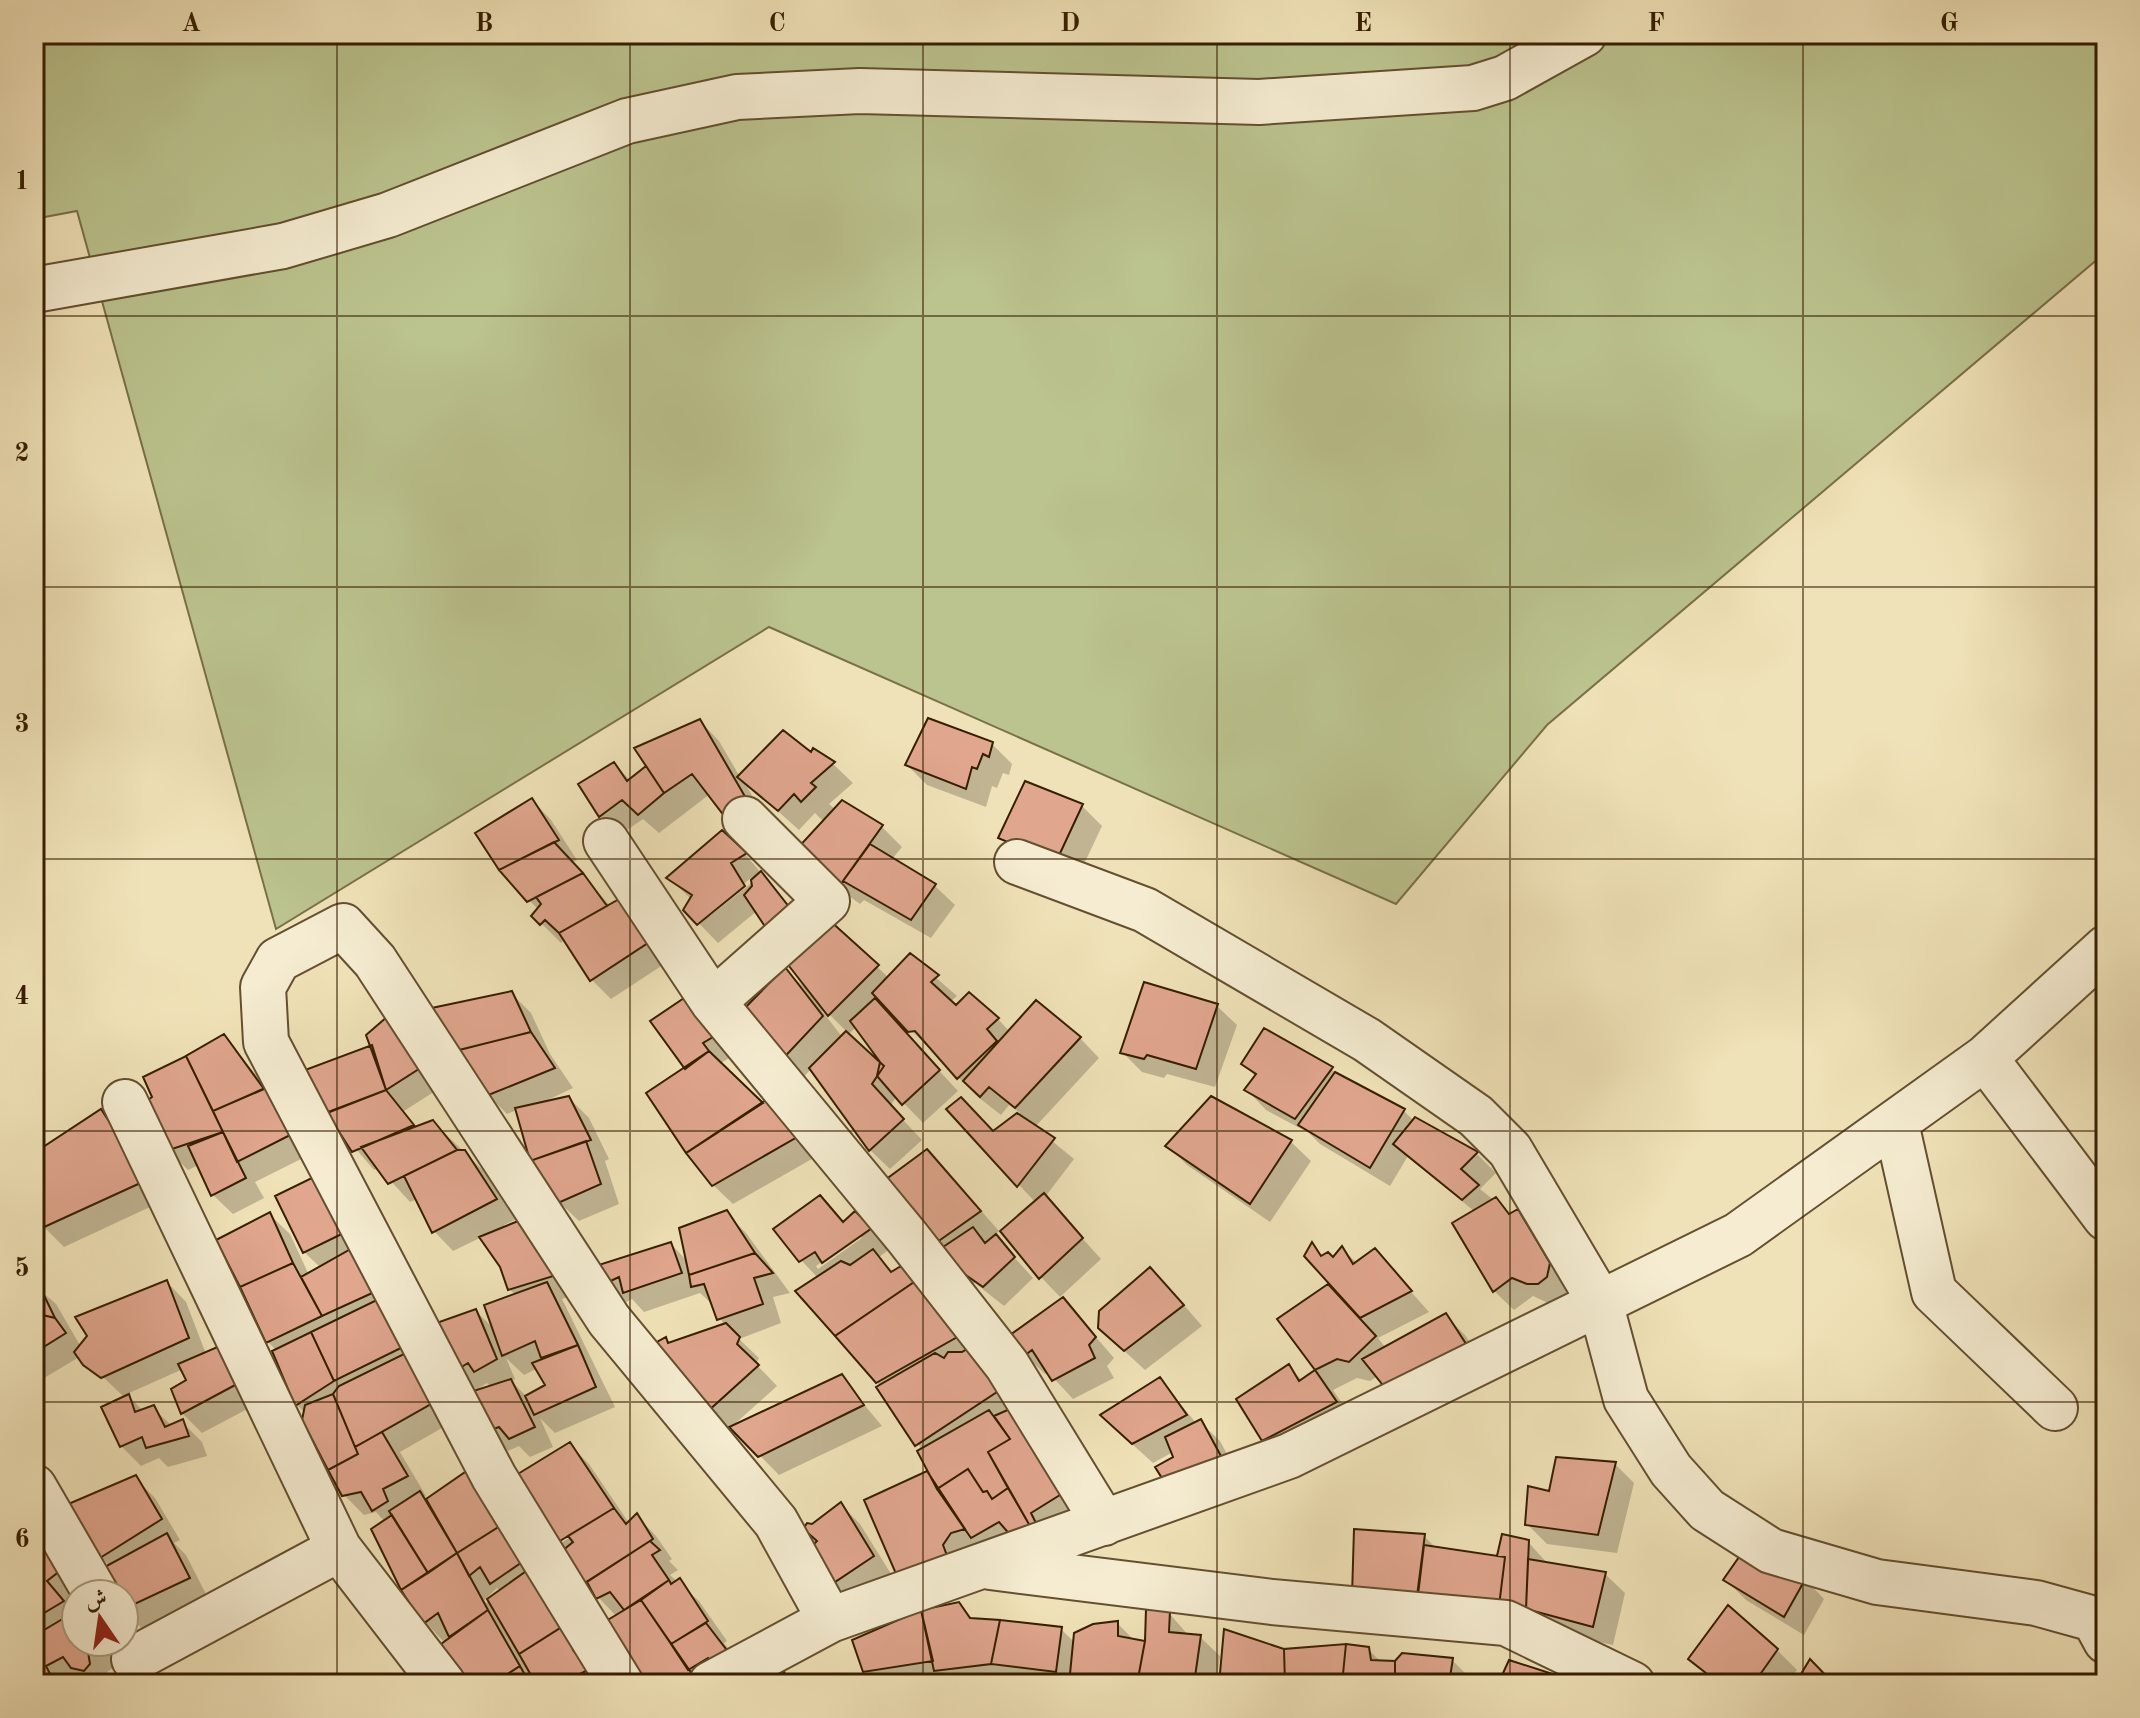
<svg xmlns="http://www.w3.org/2000/svg" width="2140" height="1718" font-family="'Old Standard TT',Amiri,serif">
  <style>
    .green { fill: #bbc38e; stroke: #787047; stroke-width: 2 }
    .shadow { fill: #0003; fill-rule: evenodd }
    .building { fill: #e0a68e; stroke: #361e00; stroke-width: 2 }
    .lines { fill: none; stroke-linecap: round; stroke-linejoin: round }
    .minor-casing { stroke: #644f2e; stroke-width: 48 }
    .minor { stroke: #f5ecd1; stroke-width: 44 }
    .grid { fill: none; stroke: #361e00; stroke-width: 2; stroke-opacity: 0.55 }
    .neatline { fill: none; stroke: #361e00; stroke-width: 3 }
    .grid-label { font-size: 26px; text-anchor: middle; font-weight: bold; fill: #361e00 }
  </style>
  <rect width="100%" height="100%" fill="#f0e2b8"/>
  <filter id="stains"><feTurbulence type="fractalNoise" baseFrequency=".0025" numOctaves="4"/><feColorMatrix values="0 0 0 0 .2 0 0 0 0 .09 0 0 0 0 .02 0 0 0 .5 -.17"/></filter>
  <radialGradient id="worn" r=".72"><stop offset=".6" stop-color="#630" stop-opacity="0"/><stop offset="1" stop-color="#630" stop-opacity=".3"/></radialGradient>
  <!-- green -->
  <path class="green" d="M34 34H2106V252L1547 725 1396 904 769 627 276 929 77 211 34 219Z"/>
  <!-- shadow -->
  <path class="shadow" d="M700 721 719 741 740 777 814 751 833 764 853 783 829 804 836 810 842 803 882 827 902 847 892 859 935 886 955 905 931 938 864 900 860 904 816 872 824 822 815 813 799 830 744 781 766 821 710 794 659 833 643 819 620 835 600 815 614 764 631 781Z
    M992 744 1012 764 1009 775 1003 773 997 788 992 786 986 807 927 785 907 765Z
    M532 800 551 820 577 860 572 863 611 907 678 955 611 999 591 979 565 939 561 943 534 916 539 910 529 900Z
    M1082 806 1102 826 1076 881 1020 857 1000 837Z
    M745 854 813 934 828 921 889 978 911 956 957 996 950 1002 956 1007 998 1019 1010 1032 1080 1038 1099 1058 1035 1127 1074 1159 1045 1197 1101 1259 1060 1297 1041 1277 1036 1203 949 1109 994 1134 1020 1113 1009 1105 1001 1115 978 1097 882 1001 878 1005 958 1091 923 1123 897 1096 890 1106 922 1140 890 1169 870 1150 812 1068 798 1083 779 1064 785 970 813 994 757 911 718 943 686 910 692 900 669 878ZM751 878 754 881 710 916 708 913ZM824 1009 848 1033 843 1038 822 1011ZM856 1027 884 1067 848 1035Z
    M511 993 531 1013 550 1054 573 1088 535 1106 569 1098 589 1118 609 1159 605 1161 619 1204 579 1221 559 1202 517 1110 507 1114 487 1094Z
    M690 996 741 1051 721 1063 817 1156 733 1204 713 1185Z
    M1217 1006 1237 1025 1215 1087 1167 1074 1164 1078 1142 1072 1122 1052Z
    M388 1019 440 1088 404 1111 416 1126 433 1122 485 1172 515 1220 504 1225 505 1228 579 1294 562 1299 615 1407 555 1433 540 1418 553 1447 530 1457 519 1446 508 1451 488 1431 491 1387 487 1383 476 1390 457 1370 476 1311 495 1330 516 1295 509 1289 501 1266 482 1237 453 1251 434 1231 418 1199 410 1202 379 1168 374 1170 325 1113 375 1046ZM506 1358 524 1375 538 1368 548 1386 527 1397 511 1381 515 1379Z
    M224 1036 319 1150 255 1182 264 1198 233 1214 213 1195 199 1165 188 1170 168 1150 146 1078Z
    M1243 1064 1332 1069 1341 1078 1404 1111 1414 1121 1477 1154 1496 1173 1480 1189 1512 1215 1517 1211 1537 1231 1568 1284 1566 1297 1558 1303H1548L1533 1296 1514 1310 1494 1291 1475 1212 1408 1156 1390 1186 1320 1144 1309 1133 1266 1110 1247 1090 1256 1077Z
    M1211 1099 1291 1142 1311 1161 1270 1222 1187 1165 1168 1146Z
    M101 1112 120 1132 165 1200 64 1247 44 1227 34 1235V1154Z
    M946 1171 999 1231 994 1235 1033 1278 1004 1306 975 1283 967 1289 880 1186Z
    M324 1174 456 1420 400 1452 426 1496 423 1497 426 1501 471 1471 603 1684H468L445 1643 425 1622 385 1522 376 1512 364 1515 344 1495 305 1413 297 1405 277 1351 268 1342 270 1215 290 1234 309 1275 321 1268 304 1252ZM497 1588 501 1592 486 1603 484 1600Z
    M726 1213 746 1233 790 1293 773 1297 781 1323 739 1339 759 1358 756 1364 777 1386 728 1430 651 1348 666 1339 671 1344 724 1325 713 1305 700 1293 644 1312 632 1299 620 1305 600 1285 671 1244 688 1262Z
    M855 1213 890 1249 879 1257 894 1273 900 1269 920 1288 1094 1505 961 1566 867 1501 930 1472 922 1450 877 1382 818 1278 801 1260ZM859 1235 862 1238 818 1269 816 1266Z
    M1312 1246 1323 1257 1333 1259 1342 1249 1357 1263 1375 1251 1429 1312 1378 1338 1386 1348 1445 1315 1465 1335 1488 1370 1378 1376 1370 1381 1357 1378 1333 1390 1355 1422 1283 1460 1264 1440 1289 1367 1303 1381 1318 1370 1280 1319 1331 1285Z
    M167 1282 186 1302 206 1354 257 1404 202 1433 182 1413 189 1381 183 1369 127 1394 143 1411 153 1408 172 1426 182 1422 202 1442 207 1456 168 1467 159 1458 141 1466 121 1446 125 1398 81 1356 34 1384V1285L56 1304 81 1347Z
    M1170 1289 1202 1326 1145 1370 1120 1347Z
    M1063 1299 1114 1358 1107 1366 1114 1378 1073 1399 1048 1372 1045 1374 1025 1355Z
    M841 1377 882 1426 779 1475 733 1428Z
    M1160 1380 1197 1424 1200 1422 1220 1441 1247 1491 1176 1458 1173 1452 1153 1463 1122 1435Z
    M569 1444 589 1464 629 1523 637 1516 656 1536 672 1559 669 1561 678 1570 670 1575 699 1601 727 1641 724 1643 747 1673 717 1684H642L617 1617 585 1583 557 1543ZM576 1529 578 1533 559 1544V1540Z
    M1615 1464 1634 1483 1617 1553 1547 1544 1527 1524 1550 1494Z
    M135 1478 155 1498 180 1540 174 1543 186 1555 208 1598 142 1629 124 1610V1594L110 1566 101 1557Z
    M840 1504 860 1524 893 1577 853 1602 833 1582 803 1534Z
    M34 1522 50 1539 34 1550Z
    M1356 1531 1424 1536 1437 1549 1499 1558 1528 1542 1548 1564 1605 1574 1625 1593 1613 1645 1520 1625 1437 1614Z
    M34 1556 83 1588 65 1601 76 1614V1642H109L120 1663 107 1672 109 1682 116 1678 123 1684H90L82 1676 69 1684H34Z
    M1805 1579 1824 1599 1804 1635 1746 1600 1726 1580Z
    M959 1604 974 1620 1061 1629 1075 1643 1117 1623 1135 1641 1147 1643 1169 1613 1189 1636 1200 1637 1220 1656 1216 1684H1082L1077 1678 1076 1684H951L948 1681 878 1684 865 1671Z
    M1368 1649 1382 1663 1452 1660 1472 1680V1684H1221L1284 1652Z
    M1777 1650 1797 1670 1787 1684H1717L1691 1659Z
    M783 1673 794 1684H764Z"/>
  <!-- building -->
  <path class="building" d="M928 718 993 742 989 757 983 754 977 769 972 767 966 789 905 765Z
    M700 719 747 800 725 817 692 774 664 793 634 748Z
    M783 730 811 752 813 748 835 762 811 783 816 787 801 802 794 794 778 811 737 777Z
    M614 762 627 781 646 766 664 793 638 815 622 800 599 817 578 784Z
    M1025 781 1083 804 1056 862 998 838Z
    M532 798 559 840 499 870 475 833Z
    M842 800 883 825 840 885 794 852Z
    M722 830 747 853 731 863 745 886 697 925 683 910 692 895 666 878Z
    M554 842 583 873 527 902 499 870Z
    M870 844 936 884 911 920 843 881Z
    M761 871 797 917 772 937 744 895 752 886 751 880Z
    M583 873 607 906 559 933 545 920 540 925 531 916 541 904 536 897Z
    M621 898 660 935 590 981 559 933Z
    M828 919 879 965 828 1016 782 957Z
    M910 953 939 975 931 982 956 1005 969 992 999 1018 987 1029 997 1041 957 1079 915 1031 908 1032 872 993Z
    M785 967 823 1016 777 1065 739 1014Z
    M1144 982 1218 1004 1196 1069 1147 1055 1144 1059 1120 1053Z
    M512 991 531 1032 455 1051 427 1009Z
    M690 994 723 1031 703 1043 709 1051 685 1069 650 1021Z
    M875 998 940 1070 902 1105 877 1076 880 1062 850 1021Z
    M1036 1000 1081 1037 1015 1108 989 1087 980 1097 963 1081Z
    M388 1016 422 1067 386 1090 366 1035Z
    M1264 1028 1333 1067 1295 1119 1244 1090 1256 1074 1241 1064Z
    M846 1031 884 1066 872 1084 904 1119 869 1151 809 1068Z
    M531 1032 555 1068 486 1096 455 1051Z
    M224 1034 264 1089 213 1111 186 1056Z
    M372 1045 386 1090 323 1114 305 1070Z
    M709 1051 763 1103 686 1153 646 1093Z
    M186 1056 223 1132 166 1151 141 1105 152 1097 143 1077Z
    M1335 1072 1405 1109 1370 1168 1298 1125Z
    M272 1085 300 1130 237 1162 213 1111Z
    M386 1090 414 1125 352 1152 327 1113Z
    M569 1096 591 1140 530 1161 515 1108Z
    M1211 1096 1292 1140 1250 1204 1165 1146Z
    M961 1097 993 1131 1017 1113 1055 1138 1017 1187 946 1109Z
    M769 1098 799 1136 712 1186 686 1153Z
    M101 1109 147 1180 42 1228 34 1220V1153Z
    M1415 1117 1478 1152 1461 1169 1479 1185 1462 1200 1393 1144Z
    M433 1120 457 1150 388 1184 361 1147Z
    M223 1132 246 1178 211 1196 188 1146Z
    M586 1141 601 1184 558 1203 530 1161Z
    M927 1149 981 1211 933 1245 877 1186Z
    M457 1150H465L497 1199 432 1233 404 1176Z
    M324 1172 352 1229 303 1253 275 1196Z
    M1044 1193 1083 1238 1039 1279 1000 1231Z
    M820 1195 843 1222 855 1211 872 1228 822 1263 815 1252 799 1262 773 1229Z
    M1496 1197 1509 1214 1518 1209 1550 1263 1547 1277 1538 1284H1527L1512 1278 1493 1292 1452 1223Z
    M727 1210 755 1253 689 1275 679 1228Z
    M270 1212 293 1263 240 1287 216 1240Z
    M533 1215 560 1274 508 1290 500 1267 479 1237Z
    M973 1227 985 1243 996 1234 1015 1257 983 1287 934 1253Z
    M671 1242 682 1273 623 1293 619 1277 598 1287 589 1268Z
    M1312 1242 1321 1256 1328 1252 1333 1257 1342 1246 1353 1264 1375 1248 1412 1291 1360 1318 1304 1256Z
    M356 1246 381 1289 322 1316 301 1277Z
    M873 1249 891 1272 901 1266 914 1282 835 1336 795 1291 841 1261 850 1265Z
    M755 1253 773 1273 754 1278 763 1304 717 1320 704 1284 691 1287 689 1275Z
    M293 1263 322 1316 266 1343 240 1287Z
    M1150 1267 1184 1305 1124 1351 1098 1328 1099 1311Z
    M167 1280 189 1338 101 1378 83 1365 74 1352 87 1336 75 1317Z
    M37 1281 55 1318 34 1313Z
    M547 1282 578 1345 541 1358 535 1341 502 1356 484 1305Z
    M914 1282 959 1336 876 1383 835 1336Z
    M1328 1284 1376 1336 1349 1362 1337 1359 1315 1370 1277 1319Z
    M383 1297 411 1343 334 1381 311 1332Z
    M1063 1297 1096 1337 1089 1345 1095 1358 1052 1381 1032 1350 1024 1356 1010 1335Z
    M476 1309 497 1359 474 1372 468 1363 455 1371 428 1326Z
    M34 1313 55 1318 66 1333 34 1353Z
    M1446 1313 1470 1350 1390 1394 1362 1359Z
    M726 1323 740 1337 737 1344 759 1365 707 1412 648 1347 666 1337 668 1343Z
    M311 1332 334 1381 295 1406 272 1351Z
    M222 1345 239 1383 181 1414 171 1389 186 1380 178 1364Z
    M578 1345 596 1387 534 1415 525 1396 545 1385 532 1363Z
    M972 1346 1003 1388 915 1446 876 1387 935 1353 944 1358 948 1352H962Z
    M410 1351 438 1400 355 1447 333 1394 339 1386Z
    M1289 1364 1299 1381 1315 1370 1337 1402 1262 1441 1236 1399Z
    M842 1374 864 1405 758 1457 729 1427Z
    M1160 1377 1187 1415 1132 1444 1100 1415Z
    M511 1379 535 1427 509 1439 499 1427 486 1432 464 1394Z
    M129 1394 135 1412 154 1405 165 1427 183 1419 189 1436 146 1448 142 1437 120 1447 101 1407Z
    M333 1394 358 1454 328 1470 302 1420 305 1405Z
    M1021 1404 1076 1485 1031 1513 1036 1523 1030 1526 988 1452 1010 1439 994 1416Z
    M989 1410 1010 1439 988 1452 1008 1488 992 1499 987 1491 983 1492 968 1469 937 1489 917 1451Z
    M1201 1419 1229 1471 1170 1491 1155 1467 1173 1457 1165 1437Z
    M382 1432 408 1476 383 1489 388 1501 372 1511 361 1492 342 1496 328 1470 358 1454 355 1447Z
    M570 1442 614 1508 555 1544 513 1477Z
    M1556 1457 1616 1462 1598 1535 1525 1525 1528 1486 1549 1491Z
    M471 1468 508 1521 457 1553 426 1499Z
    M968 1469 983 1492 987 1491 992 1499 1008 1488 1030 1526 1012 1537 999 1522 971 1538 937 1489Z
    M927 1471 965 1529 951 1533 943 1545 949 1561 900 1583 864 1500Z
    M136 1475 162 1519 100 1558 66 1505Z
    M420 1491 457 1553 428 1573 389 1511Z
    M841 1502 874 1556 832 1584 809 1549 817 1541 808 1533 800 1534 807 1523 812 1524Z
    M614 1508 626 1524 637 1513 653 1539 583 1584 562 1551 573 1542 568 1536Z
    M392 1515 428 1573 401 1590 371 1529Z
    M508 1521 531 1556 490 1584 480 1567 469 1576 457 1553Z
    M1354 1529 1425 1534 1416 1604 1352 1596Z
    M167 1533 190 1578 124 1609V1594H113L101 1569Z
    M1502 1534 1529 1540 1526 1609 1499 1606 1505 1557 1497 1556Z
    M650 1541 660 1550 652 1555 669 1580 624 1610 610 1592 596 1599 587 1582Z
    M1424 1545 1505 1557 1499 1606 1418 1595Z
    M46 1546 65 1567 47 1581 64 1601 34 1619V1553Z
    M1746 1547 1806 1578 1784 1617 1723 1580Z
    M457 1553 488 1610 449 1637 438 1613 423 1624 401 1590Z
    M1528 1559 1606 1572 1593 1627 1526 1609Z
    M539 1562 576 1618 519 1654 487 1599Z
    M680 1578 708 1621 671 1644 641 1600 669 1580 671 1584Z
    M641 1600 692 1674 674 1684H640L601 1624Z
    M959 1602 970 1618 1000 1620 991 1664 934 1671 921 1610Z
    M1728 1605 1778 1649 1754 1683 1747 1677 1743 1684H1720L1688 1659Z
    M1146 1609 1170 1611 1169 1632 1201 1635 1194 1684H1137L1145 1641Z
    M488 1610 520 1666 492 1684H465L441 1644Z
    M921 1610 933 1661 863 1672 852 1640Z
    M76 1611V1642L102 1643 88 1652 90 1664 84 1671 71 1668 63 1657 46 1666 51 1676 39 1684 34 1676V1636Z
    M576 1618 588 1637 573 1650 590 1669 560 1684H536L519 1654Z
    M1000 1620 1062 1627 1056 1672 991 1664Z
    M1118 1621V1636L1145 1641 1137 1684 1070 1674 1074 1633 1093 1624Z
    M706 1623 729 1653 711 1662 708 1658 688 1670 671 1644Z
    M1224 1629 1284 1649 1285 1684H1219Z
    M1346 1644 1342 1684H1285L1284 1649Z
    M1346 1644 1369 1647 1371 1660 1395 1661V1684H1342Z
    M1402 1653 1453 1658 1449 1684H1395V1661Z
    M1810 1659 1834 1684H1795Z
    M1509 1660 1565 1678 1561 1684H1498Z
    M520 1666 530 1684H492Z
    M784 1671 787 1684H760Z
    M316 1675 328 1684H303Z"/>
  <g class="lines">
    <!-- minor casing -->
    <g class="minor-casing">
      <path id="minor" d="M34 290 283 246 388 215 627 121 737 97 860 91 1259 102 1473 88 1505 78 1584 34
        M606 841 713 1002 907 1237 1007 1365 1104 1523
        M1017 862 1145 910 1367 1040 1476 1116 1510 1150 1600 1302 1626 1399 1671 1470 1707 1510 1771 1551 1877 1582 2036 1603 2094 1619 2106 1641
        M713 1002 827 901 745 819
        M1985 1058 2106 1218
        M125 1102 339 1549 443 1684
        M1896 1123 1934 1292 2055 1408
        M34 1487 96 1594
        M990 1567 1272 1602 1506 1623 1632 1684
        M134 1659 339 1549
        M621 1684 494 1477 266 1042 263 987 278 960 343 926 375 961 609 1320 776 1522 830 1620
        M711 1684 830 1620 1289 1456 1738 1235 1985 1058 2106 948"/>
    </g>
    <!-- minor -->
    <use href="#minor" class="minor"/>
  </g>
  <!-- grid -->
  <path class="grid" d="M337 34V1684M630 34V1684M923 34V1684M1217 34V1684M1510 34V1684M1803 34V1684M34 316H2106M34 587H2106M34 859H2106M34 1131H2106M34 1402H2106"/>
  <!-- margin -->
  <rect width="2140" height="1718" fill="none" stroke="#f0e2b8" stroke-width="88"/>
  <!-- north arrow -->
  <g transform="translate(100 1618) rotate(347)"><circle r="38" fill="#f5ecd1" stroke="#a99a7d" stroke-width="2"/>
  <path d="M0-6L14 30L0 20L-14 30Z" fill="#8f2418"/>
  <text y="-12" font-size="22" font-weight="bold" text-anchor="middle" fill="#361e00">ش</text>
  </g>
  <rect x="44" y="44" width="2052" height="1630" class="neatline"/>
  <g class="grid-label">
    <text x="191" y="31">A</text>
    <text x="484" y="31">B</text>
    <text x="777" y="31">C</text>
    <text x="1070" y="31">D</text>
    <text x="1363" y="31">E</text>
    <text x="1656" y="31">F</text>
    <text x="1949" y="31">G</text>
    <text x="22" y="189">1</text>
    <text x="22" y="461">2</text>
    <text x="22" y="732">3</text>
    <text x="22" y="1004">4</text>
    <text x="22" y="1276">5</text>
    <text x="22" y="1547">6</text>
  </g>
  <rect width="100%" height="100%" filter="url(#stains)"/>
  <rect width="100%" height="100%" fill="url(#worn)"/>
</svg>
